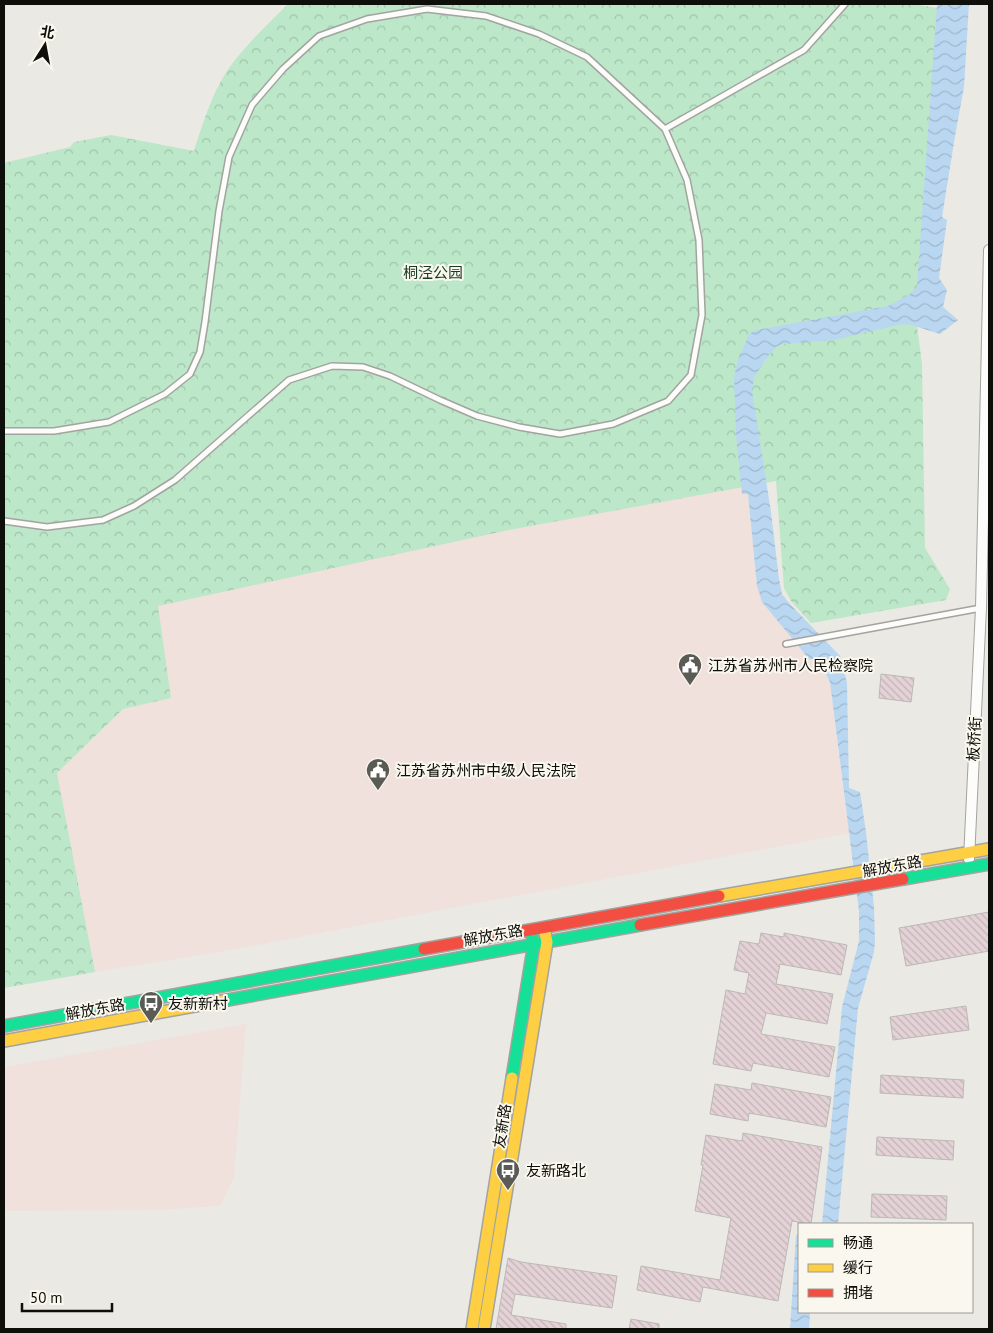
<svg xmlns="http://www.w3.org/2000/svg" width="993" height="1333" font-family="'PT Sans','Noto Sans SC',sans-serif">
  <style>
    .commercial { fill: #f0e1dc }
    .forest { fill: url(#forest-crowns) }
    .water { fill: url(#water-waves) }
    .building { fill: url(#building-back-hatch); stroke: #bbb9b7 }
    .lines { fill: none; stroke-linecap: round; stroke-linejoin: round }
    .lane-casing { stroke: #a3a39f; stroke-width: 8 }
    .street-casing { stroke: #a3a39f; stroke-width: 12 }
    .fast-casing { stroke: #a3a39f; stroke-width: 14 }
    .slow-casing { stroke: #a3a39f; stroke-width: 14 }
    .jam-casing { stroke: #a3a39f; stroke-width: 14 }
    .lane { stroke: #fcfcfb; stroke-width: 5 }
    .street { stroke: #fcfcfb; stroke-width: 10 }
    .fast { stroke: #16e098; stroke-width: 11 }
    .slow { stroke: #ffcf43; stroke-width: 11 }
    .jam { stroke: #f24e42; stroke-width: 11 }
    .labels { text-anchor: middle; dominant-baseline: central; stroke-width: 4; stroke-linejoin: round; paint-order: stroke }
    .park-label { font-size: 15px; fill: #163c25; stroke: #faf8ee }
    .poi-label { font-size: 15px; fill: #0e0e0a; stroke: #faf8ee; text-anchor: start }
    .street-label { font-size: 15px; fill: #0e0e0a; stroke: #faf8ee }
  </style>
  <defs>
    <pattern id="forest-crowns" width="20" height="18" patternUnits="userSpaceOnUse" patternTransform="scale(1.25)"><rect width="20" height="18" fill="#bce7c8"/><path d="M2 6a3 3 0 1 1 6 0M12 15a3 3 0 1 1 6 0" fill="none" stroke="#a0c5aa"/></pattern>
    <pattern id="water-waves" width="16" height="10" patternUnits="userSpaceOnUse" patternTransform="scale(1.25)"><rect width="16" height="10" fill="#bad7f1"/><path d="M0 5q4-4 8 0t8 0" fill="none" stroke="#9fb7cd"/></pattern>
    <pattern id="building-back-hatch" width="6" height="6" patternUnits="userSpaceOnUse" patternTransform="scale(1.25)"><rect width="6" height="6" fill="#e4d2d7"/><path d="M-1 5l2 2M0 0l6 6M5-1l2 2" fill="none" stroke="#c2b3b7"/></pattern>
  </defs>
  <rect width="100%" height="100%" fill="#eae9e4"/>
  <!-- commercial -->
  <path class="commercial" d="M741 486 742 493 748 494 757 586 762 602 809 659H815L824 670 830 682 846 814 850 833 219 952 95 972 57 773 123 709 171 698 157 606 509 530Z
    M246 1024 234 1178 220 1206 154 1210 4 1211V1067Z"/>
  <!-- forest -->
  <path class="forest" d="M288 4H913L937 8 917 326 922 364 925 548 950 589 946 600 811 623 791 601 784 588 776 481 509 530 158 606 171 698 123 709 57 773 95 972 4 988V163L70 147 74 142 111 135 194 151C204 120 214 86 235 60 251 40 270 22 288 4Z"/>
  <!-- water -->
  <path class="water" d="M937 4H969L964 87 955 136 942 217 947 220 939 278 947 290 943 307 958 320 940 334 908 324 897 325 834 340 784 344 777 346 768 356 754 377 752 391 771 512 779 579 782 594 789 603 840 656 847 683 849 788 860 792 866 832 874 907 875 942 874 952 858 1008 838 1224H822L842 1007 859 941V911L830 682 824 670 815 659H809L762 602 757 586 748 494H742L736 435 734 377 738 360 749 334 756 330 888 306 910 294 917 286Z
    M799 1232V1312H810L809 1329H790L796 1236Z"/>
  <!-- building -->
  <path class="building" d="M881 674 914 678 911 702 879 698Z
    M989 912V951L906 966 899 928Z
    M761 933 784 937V933L847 945 841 975 780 964 776 984 833 994 827 1024 766 1013 761 1034 835 1047 829 1077 753 1063 751 1071 713 1064 726 990 745 994 749 973 734 970 740 941 759 944Z
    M966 1006 969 1030 893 1040 890 1017Z
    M881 1075 964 1080 963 1098 880 1093Z
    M752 1083 831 1097 826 1127 749 1113 748 1121 710 1114 715 1084 751 1090Z
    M743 1133 822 1147 811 1224 792 1221 778 1301 703 1287 700 1302 637 1290 641 1266 720 1280 731 1218 695 1211 703 1165H701L706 1135 742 1141Z
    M877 1137 954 1141 953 1160 876 1155Z
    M872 1194 947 1196 946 1220 871 1217Z
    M508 1258 521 1262 617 1276 612 1308 515 1294 511 1315 566 1324V1329H496Z
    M631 1319 659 1324V1329H629Z"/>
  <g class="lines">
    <!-- lane casing -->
    <g class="lane-casing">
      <path id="lane" d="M665 129 804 50 845 4
        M4 431H54L109 422 165 394 190 374 200 352 205 322 219 211 229 157 252 105 283 69 319 36 367 19 427 9 486 16 539 34 587 57 665 129 687 180 699 240 702 315 691 375 668 401 613 424 560 434 519 427 477 416 440 400 390 376 363 367 332 366 289 380 175 480 134 506 103 520 47 527 4 521
        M786 644 981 608"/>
    </g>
    <!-- street casing -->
    <g class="street-casing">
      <path id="street" d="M969 859 981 608 989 250"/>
    </g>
    <!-- fast casing -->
    <g class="fast-casing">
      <path id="fast" d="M903 879 989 864
        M222 1001 640 925
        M4 1026 424 949
        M512 1078 534 943 532 936"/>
    </g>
    <!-- slow casing -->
    <g class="slow-casing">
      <path id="slow" d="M719 896 989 849
        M4 1041 222 1001
        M472 1329 512 1078
        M484 1329 547 942 545 933"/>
    </g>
    <!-- jam casing -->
    <g class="jam-casing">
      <path id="jam" d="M640 925 903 879
        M424 949 719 896"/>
    </g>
    <!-- lane -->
    <use href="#lane" class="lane"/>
    <!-- street -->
    <use href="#street" class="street"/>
    <!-- fast -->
    <use href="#fast" class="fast"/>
    <!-- slow -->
    <use href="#slow" class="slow"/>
    <!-- jam -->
    <use href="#jam" class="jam"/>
  </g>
  <!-- icons -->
  <defs>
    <g id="civic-pin" transform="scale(1.25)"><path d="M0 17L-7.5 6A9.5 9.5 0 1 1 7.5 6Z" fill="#5b5b56" stroke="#faf8ee"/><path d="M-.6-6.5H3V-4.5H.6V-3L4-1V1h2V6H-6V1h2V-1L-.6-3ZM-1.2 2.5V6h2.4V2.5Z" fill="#fff"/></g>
    <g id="bus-pin" transform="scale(1.25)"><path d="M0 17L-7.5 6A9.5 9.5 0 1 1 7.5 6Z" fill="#5b5b56" stroke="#faf8ee"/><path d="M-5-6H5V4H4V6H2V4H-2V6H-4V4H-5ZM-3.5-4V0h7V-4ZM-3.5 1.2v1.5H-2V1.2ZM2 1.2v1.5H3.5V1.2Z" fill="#fff"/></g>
  </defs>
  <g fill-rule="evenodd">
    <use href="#civic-pin" x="690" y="665"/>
    <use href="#civic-pin" x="378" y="770"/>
    <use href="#bus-pin" x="151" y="1003"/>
    <use href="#bus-pin" x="508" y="1170"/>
  </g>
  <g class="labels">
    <!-- park labels -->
    <g class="park-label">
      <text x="433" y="272">桐泾公园</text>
    </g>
    <!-- poi labels -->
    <g class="poi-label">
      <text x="708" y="665">江苏省苏州市人民检察院</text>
      <text x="396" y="770">江苏省苏州市中级人民法院</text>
      <text x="168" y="1003">友新新村</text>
      <text x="526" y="1170">友新路北</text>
    </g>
    <!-- street labels -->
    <g class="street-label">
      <text transform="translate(974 739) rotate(-87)">板桥街</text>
      <text transform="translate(892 866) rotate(-10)">解放东路</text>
      <text transform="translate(493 935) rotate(-10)">解放东路</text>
      <text transform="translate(95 1009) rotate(-10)">解放东路</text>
      <text transform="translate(502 1126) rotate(-81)">友新路</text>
    </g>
  </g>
  <!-- border -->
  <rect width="993" height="1333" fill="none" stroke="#0e0e0a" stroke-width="10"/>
  <!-- legend -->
  <rect x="798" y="1223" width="175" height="90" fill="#faf8ee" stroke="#9c9a93"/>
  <rect x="808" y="1239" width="25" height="8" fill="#16e098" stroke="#9c9a93"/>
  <text x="843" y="1248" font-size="15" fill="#0e0e0a">畅通</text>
  <rect x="808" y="1264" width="25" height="8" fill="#ffcf43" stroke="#9c9a93"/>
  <text x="843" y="1273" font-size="15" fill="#0e0e0a">缓行</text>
  <rect x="808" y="1289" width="25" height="8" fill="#f24e42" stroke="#9c9a93"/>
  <text x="843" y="1298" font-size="15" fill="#0e0e0a">拥堵</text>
  <!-- north arrow -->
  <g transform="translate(45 45) rotate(11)" stroke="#faf8ee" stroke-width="4" paint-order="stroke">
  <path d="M0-4L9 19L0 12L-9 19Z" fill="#0e0e0a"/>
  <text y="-8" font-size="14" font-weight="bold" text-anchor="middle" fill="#0e0e0a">北</text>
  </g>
  <!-- scale -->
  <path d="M22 1303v8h90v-8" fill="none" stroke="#0e0e0a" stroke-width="2.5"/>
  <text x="30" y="1303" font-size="15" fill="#0e0e0a" stroke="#faf8ee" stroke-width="4" paint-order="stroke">50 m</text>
</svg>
